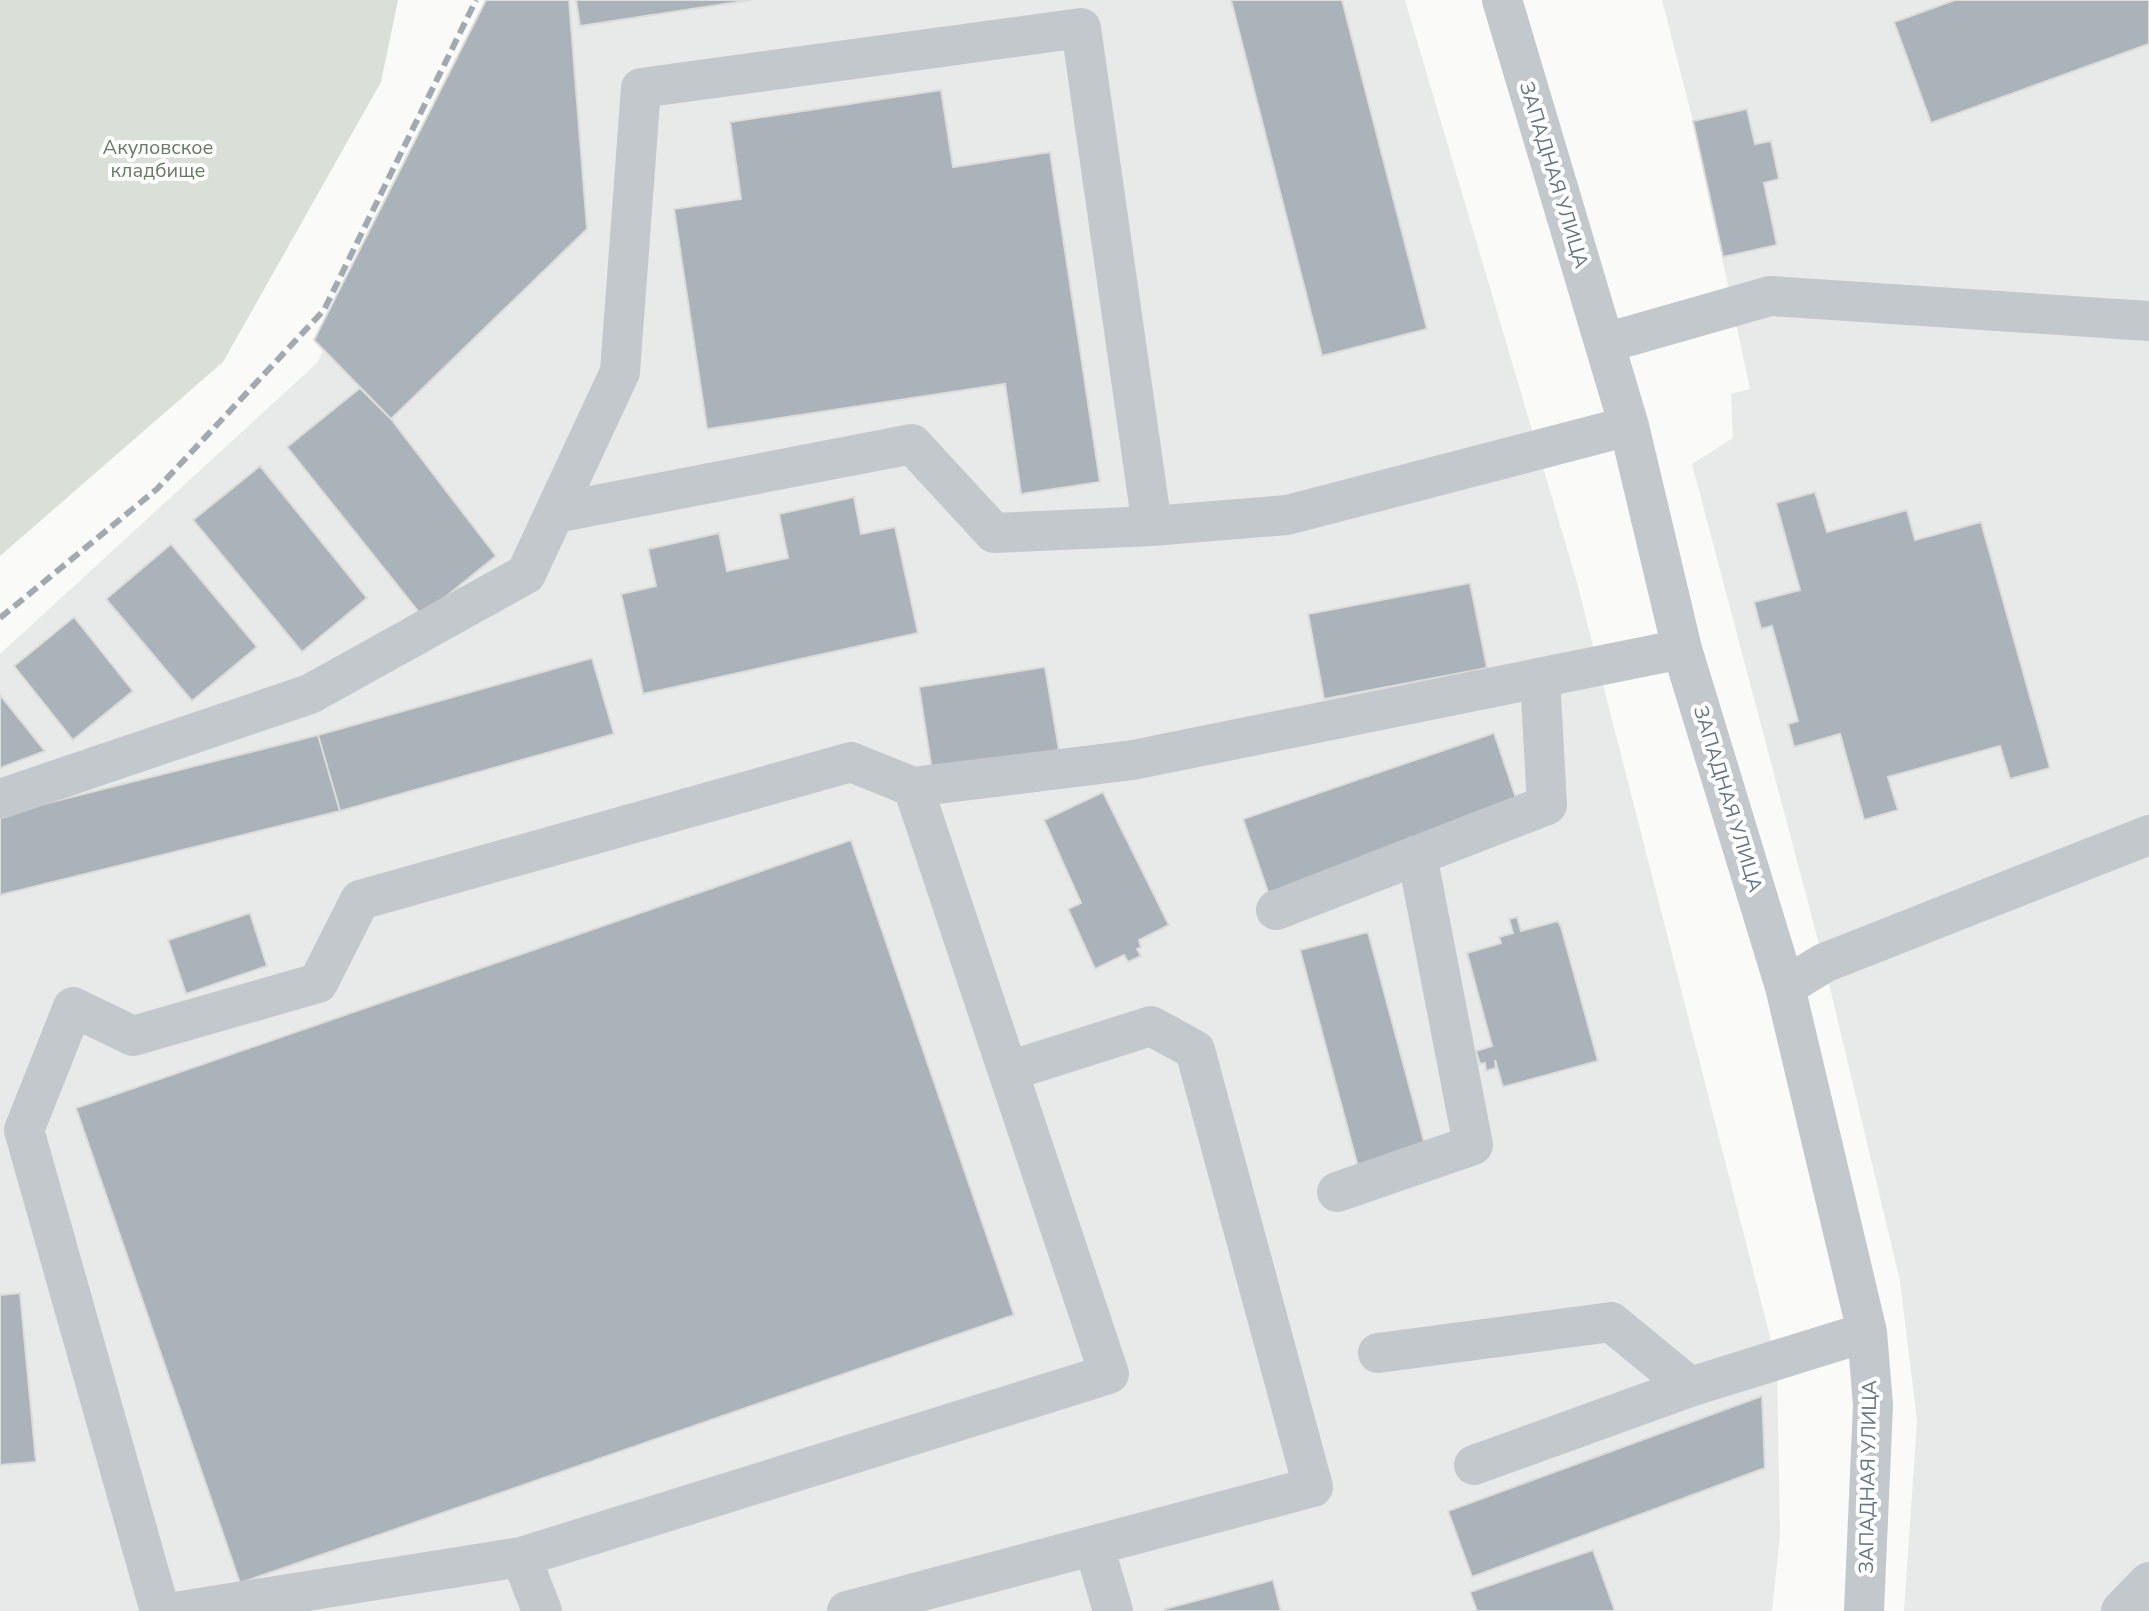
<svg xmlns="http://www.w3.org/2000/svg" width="2149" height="1611" font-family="'Nunito Sans',sans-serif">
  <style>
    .built { fill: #e8e9e9 }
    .green { fill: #dadfd7 }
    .building { fill: #aab3b9; stroke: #dcdcda; stroke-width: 2 }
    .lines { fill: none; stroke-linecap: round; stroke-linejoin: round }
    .minor { stroke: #c3c8cc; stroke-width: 40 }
    .rail { stroke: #a2aab0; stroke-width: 6; stroke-dasharray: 12 6; stroke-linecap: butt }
    .labels { text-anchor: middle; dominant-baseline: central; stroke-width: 8; stroke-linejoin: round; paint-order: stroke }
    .park-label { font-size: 20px; fill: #687a64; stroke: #fff }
    .street-label { font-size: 20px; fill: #657683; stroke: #fff }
  </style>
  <rect width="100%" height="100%" fill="#fafaf8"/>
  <!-- built -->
  <path class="built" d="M499 0H1405L1576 579 1777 1364 1780 1536 1772 1611H0V654L317 363Z
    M1662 0H2149V1611H1904L1917 1421 1900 1281 1824 963 1692 464 1733 438 1731 394 1750 389 1693 121Z"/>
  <!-- green -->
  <path class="green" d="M0 0H398L381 82 223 362 0 556Z"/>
  <!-- building -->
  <path class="building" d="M486 0H569L587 229 391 419 314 340Z
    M576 0H751L580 26Z
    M1231 0H1342L1427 329 1322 356Z
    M1955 0H2149V44L1931 123 1894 22Z
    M941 90 953 167 1050 152 1100 482 1021 494 1005 384 707 429 674 209 741 199 730 122Z
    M1747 109 1755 144 1771 141 1779 179 1764 183 1777 245 1723 257 1693 121Z
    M360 388 391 419 496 556 422 616 287 447Z
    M260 466 367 598 302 652 193 520Z
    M1815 492 1827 532 1907 510 1915 540 1981 522 2050 768 2010 779 2000 746 1888 777 1898 810 1864 820 1840 734 1794 747 1788 724 1798 721 1772 626 1761 629 1754 602 1800 590 1776 503Z
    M854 497 861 534 895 527 918 633 643 694 621 594 656 586 648 549 719 533 727 571 788 558 779 514Z
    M171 544 257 647 192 701 106 599Z
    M1470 583 1487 668 1324 699 1308 614Z
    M74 617 133 691 73 740 14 666Z
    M592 658 614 734 340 811 318 735Z
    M1045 667 1059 750 932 771 919 687Z
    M0 695 45 751 0 768Z
    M1494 733 1520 810 1269 895 1243 819Z
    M318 735 340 811 0 895V815Z
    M1103 792 1169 925 1139 940 1141 947 1137 949 1141 956 1128 962 1124 955 1095 969 1068 909 1081 903 1044 820Z
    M851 840 1014 1315 240 1583 76 1108Z
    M250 913 267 966 186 994 168 940Z
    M1517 917 1521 931 1558 921 1561 927 1598 1061 1503 1087 1495 1060 1496 1068 1486 1071 1485 1063 1480 1064 1476 1051 1492 1046 1467 953 1501 943 1499 937 1513 933 1509 919Z
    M1368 932 1426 1149 1358 1167 1300 950Z
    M20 1293 36 1462 0 1465V1295Z
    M1762 1396 1765 1468 1472 1577 1448 1511Z
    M1593 1550 1615 1611H1477L1470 1592Z
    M1273 1580 1281 1611H1165V1609Z"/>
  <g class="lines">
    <!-- minor -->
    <path class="minor" d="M1502 0 1629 426 1682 649 1785 987 1867 1332 1873 1405 1864 1611
      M1605 343 1770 296 2149 321
      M555 513 912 444 994 533 1152 526
      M0 799 310 694 526 574 620 372 641 88 1081 28 1152 526 1287 515 1629 426
      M1276 910 1547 805 1540 678
      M1785 987 1824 963 2149 835
      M1337 1192 1473 1145 1417 855
      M1378 1353 1611 1322 1690 1387
      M1474 1465 1690 1387 1867 1332
      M1094 1546 1113 1611
      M521 1557 542 1611
      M160 1611 24 1130 73 1007 133 1036 318 983 360 900 851 762 913 787 1133 760 1682 649
      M181 1611 521 1557 1109 1374 913 787
      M847 1611 1313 1487 1195 1050 1151 1026 1009 1071
      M2121 1611 2149 1582"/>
    <!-- rail -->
    <path class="rail" d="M0 618 157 489 324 310 476 0"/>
  </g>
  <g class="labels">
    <!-- park labels -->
    <g class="park-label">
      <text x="158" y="147">Акуловское<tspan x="158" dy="23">кладбище</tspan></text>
    </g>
    <!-- street labels -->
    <g class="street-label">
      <text transform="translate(1554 175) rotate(73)">ЗАПАДНАЯ УЛИЦА</text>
      <text transform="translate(1728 799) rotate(73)">ЗАПАДНАЯ УЛИЦА</text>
      <text transform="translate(1868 1477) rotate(-89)">ЗАПАДНАЯ УЛИЦА</text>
    </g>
  </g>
</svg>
